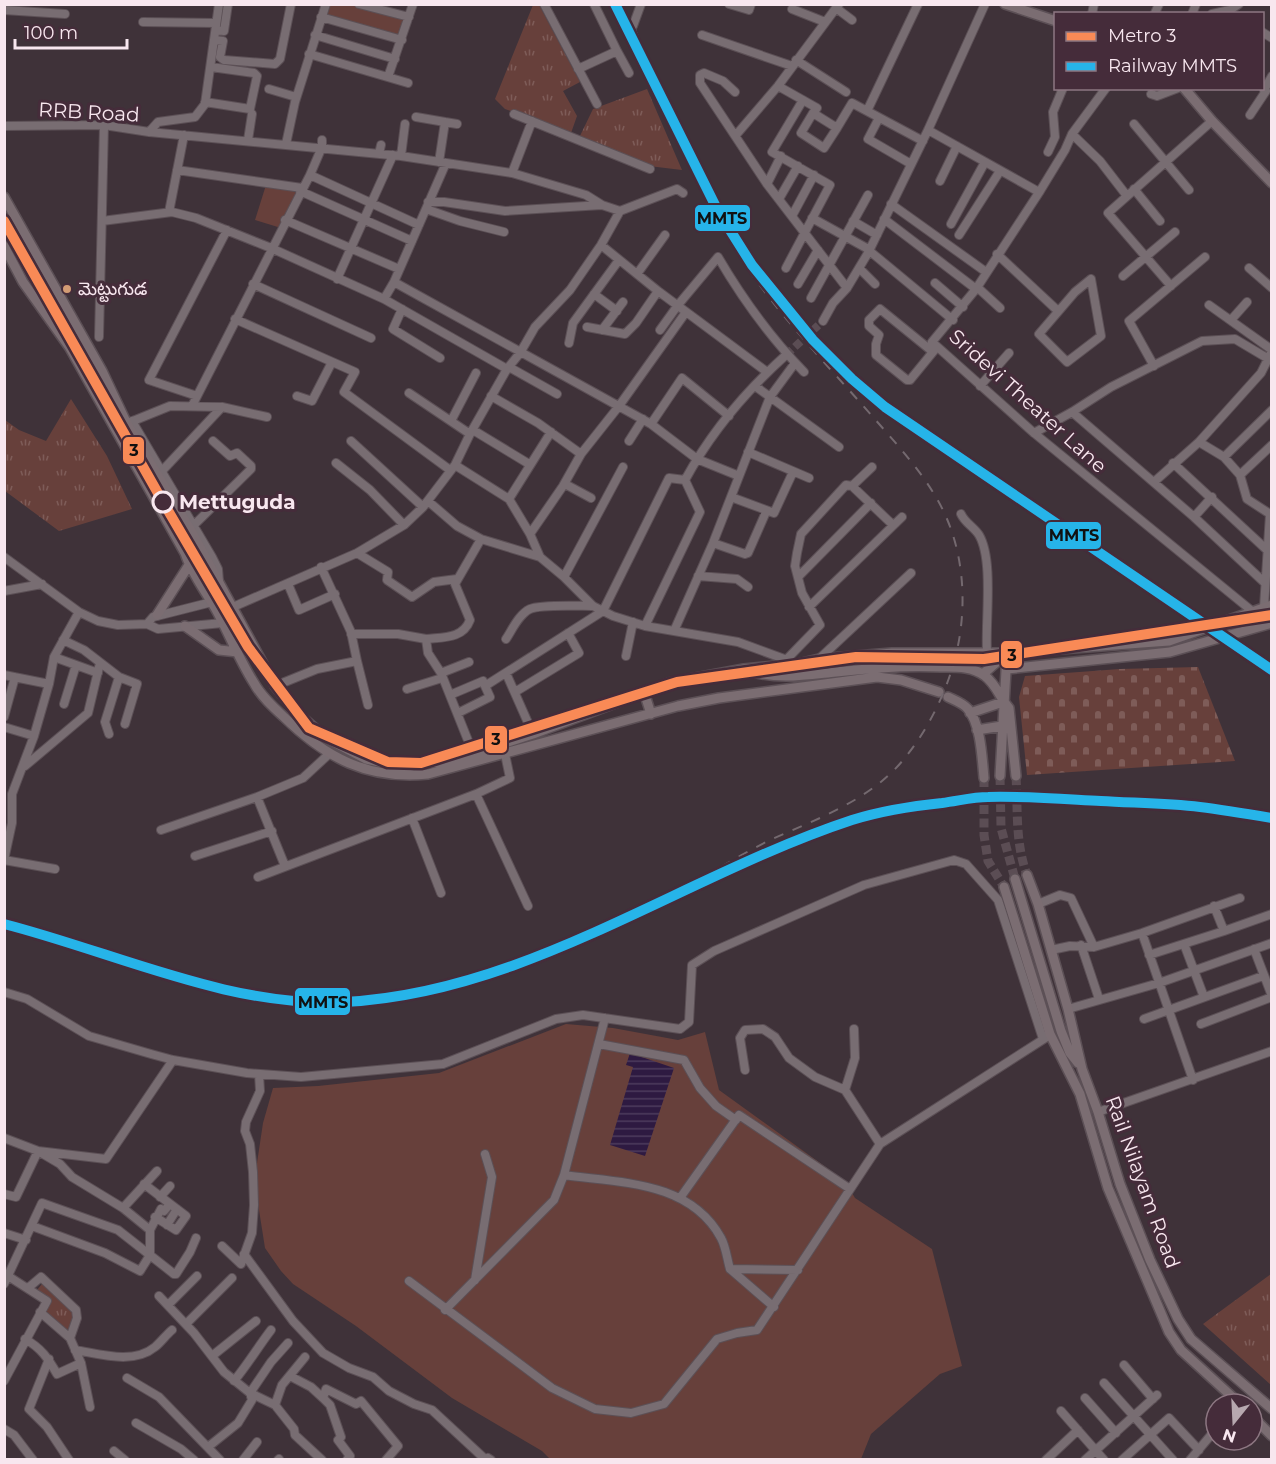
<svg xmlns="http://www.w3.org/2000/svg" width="1276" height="1464" font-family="Montserrat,'Noto Sans Telugu',sans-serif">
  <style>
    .grass { fill: url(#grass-tufts) }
    .cemetery { fill: url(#cemetery-stones) }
    .park { fill: #67403b }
    .water { fill: url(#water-rules) }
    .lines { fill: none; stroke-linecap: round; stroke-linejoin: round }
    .minor-tunnel { stroke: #5b4d54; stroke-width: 8; stroke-dasharray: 8 4; stroke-linecap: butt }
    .major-tunnel { stroke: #5b4d54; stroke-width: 9; stroke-dasharray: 9 4.5; stroke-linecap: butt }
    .minor-casing { stroke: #5c5056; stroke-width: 10 }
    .major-casing { stroke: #5c5056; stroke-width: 12 }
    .minor { stroke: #786d72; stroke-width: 8 }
    .major { stroke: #7b6d72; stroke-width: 9 }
    .rail { stroke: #74696f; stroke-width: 2; stroke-dasharray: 10 10; stroke-linecap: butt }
    .rail-1-casing { stroke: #452c3a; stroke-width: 15 }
    .rail-1 { stroke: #26b4e9; stroke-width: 10 }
    .metro-1-casing { stroke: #452c3a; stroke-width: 15 }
    .metro-1 { stroke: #f98a56; stroke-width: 10 }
    .bus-dot { fill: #d39c74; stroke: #452c3a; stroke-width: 2 }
    .stop-dot { fill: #452c3a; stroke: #f8e7ef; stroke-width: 3 }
    .labels { text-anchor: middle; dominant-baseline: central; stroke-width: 6; stroke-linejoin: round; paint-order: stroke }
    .bus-label { font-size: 18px; fill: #f8e7ef; stroke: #452c3a; text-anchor: start }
    .street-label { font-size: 20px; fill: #f8e7ef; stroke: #452c3a }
    .stop-label { font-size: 20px; font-weight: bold; fill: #f8e7ef; stroke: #452c3a; text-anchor: start }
    .line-badge { stroke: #452c3a; stroke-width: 2 }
    .pale-badge-label { font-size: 16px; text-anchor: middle; font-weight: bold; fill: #111 }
  </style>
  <defs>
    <pattern id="grass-tufts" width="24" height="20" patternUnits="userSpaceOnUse" patternTransform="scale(1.5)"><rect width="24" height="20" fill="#67403b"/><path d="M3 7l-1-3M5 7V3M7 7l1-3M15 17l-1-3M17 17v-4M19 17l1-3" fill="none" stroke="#7e5c58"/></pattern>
    <pattern id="cemetery-stones" width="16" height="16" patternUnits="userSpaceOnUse" patternTransform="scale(1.5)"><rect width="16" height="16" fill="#67403b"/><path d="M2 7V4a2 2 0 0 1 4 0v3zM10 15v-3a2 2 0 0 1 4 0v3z" fill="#7e5c58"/></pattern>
    <pattern id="water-rules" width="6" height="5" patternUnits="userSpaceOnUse" patternTransform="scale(1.5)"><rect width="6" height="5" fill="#2e1a41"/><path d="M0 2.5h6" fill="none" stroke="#4d3b5d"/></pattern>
  </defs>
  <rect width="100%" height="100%" fill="#3f3239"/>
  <!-- grass -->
  <path class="grass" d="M533 5H539L580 82 563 91 577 116 571 133 505 109 495 99Z
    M647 89 682 170 649 166 579 138 593 109Z
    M71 399 107 456 132 509 59 531 5 491V420L19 430 46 441Z
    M1271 1274V1385L1203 1324Z
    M42 1284 73 1310 75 1318 69 1331 44 1310 51 1302 37 1290Z"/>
  <!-- cemetery -->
  <path class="cemetery" d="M1198 667 1235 761 1027 775 1019 697 1025 676 1120 669Z"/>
  <!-- park -->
  <path class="park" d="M326 4 359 5 409 17 402 40 321 17Z
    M266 185 302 188 281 228 255 220Z
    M566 1024 613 1028 678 1040 705 1032 719 1090 845 1181 855 1198 932 1249 962 1366 940 1374 871 1434 861 1459H550L542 1451 452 1398 356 1326 293 1284 281 1271 265 1248 256 1191 257 1163 263 1123 273 1088 318 1086 439 1073Z"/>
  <!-- water -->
  <path class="water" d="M630 1053 674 1068 645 1156 610 1145 633 1067 626 1065Z"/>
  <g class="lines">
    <!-- minor-tunnel -->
    <path class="minor-tunnel" d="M786 355 823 321"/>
    <!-- major-tunnel -->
    <path class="major-tunnel" d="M1000 776 1001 828 1015 879
      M1016 776C1018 811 1015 842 1027 875
      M984 778V835L988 861 1004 887"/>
    <!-- minor casing -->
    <g class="minor-casing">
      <path id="minor" d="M359 4 409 17
        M544 4 597 104
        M594 4 617 51
        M729 4 749 10 751 4
        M836 8 852 20
        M792 9 825 22
        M4 10 65 14
        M1155 13 1159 4
        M1092 14 1094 4
        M1192 14 1196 4
        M1212 14 1230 10 1239 4
        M321 17 402 40
        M143 22 216 23
        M633 26 641 4
        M216 30 224 31 228 4
        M1262 32 1272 38
        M315 35 395 59
        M702 35 792 66
        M214 40 223 41 220 57 224 60 275 64 280 59 291 4
        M309 54 408 83
        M796 60 846 92
        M578 69 617 51 629 73
        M388 77 413 4
        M778 86 817 108 813 113 837 128 852 103 923 141
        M1106 88 1072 134 1065 150 1040 191 976 289 932 342 1034 433 1252 611
        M269 89 296 97
        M1264 90 1272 76
        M735 92 723 81 704 73 700 75V83L767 184 847 288
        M1151 94 1157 96 1178 88
        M205 102 250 109 257 76 254 73 211 67
        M867 111 918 4
        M813 113 801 133 824 148 837 128
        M514 114 650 169
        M1250 115 1266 91
        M416 117 445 122 439 162
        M879 118 868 139 911 164
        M445 122 457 124
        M1134 124 1189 190
        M4 126 104 125 149 132 401 156 512 173 586 195 602 205 620 211
        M928 130 1039 192
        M149 132 158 122 195 117 205 104 219 4
        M1072 134 1100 161 1127 196
        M736 135 778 86 839 4
        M248 140 252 114
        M286 144 295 102 326 4
        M1048 152 1055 137 1053 112 1063 88
        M379 154 381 145
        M401 156 405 124
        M177 170 302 188
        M512 173 532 121
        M310 175 419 225
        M940 181 957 146
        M767 184 781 156
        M1134 189 1160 221
        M300 191 412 241
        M779 199 798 166
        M428 202H444L505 211 602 205
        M891 204 986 272
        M426 209 460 221 504 232
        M169 212 184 135
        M792 216 814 175
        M812 218 870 250
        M884 219 976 289
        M285 220 399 269
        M102 221 172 212 196 218 271 248 384 299 507 369
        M853 221 877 235
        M951 224 985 162
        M959 235 1000 171
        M601 245 658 291 767 372
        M872 253 953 320
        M997 254 1058 311
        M786 268 830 185 772 152 803 100
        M859 268 875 284
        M1249 268 1272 288
        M637 274 665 235
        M1123 276 1175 232
        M337 279 393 155
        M1091 279 1101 336 1067 362 1039 334 1075 292Z
        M394 282 651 424 697 459 739 476
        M935 283 963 307
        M253 284 371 338
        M798 284 818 250
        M1171 286 1108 213 1212 121
        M977 287 1000 308
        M594 294 617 311
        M811 298 868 195
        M384 299 394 282 446 163
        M1209 305 1272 350
        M402 309 393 329 440 358
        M235 319 355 372 344 392 450 470
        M1231 320 1247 302
        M823 321 833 303 847 288 868 253 928 130 985 4
        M587 327 625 334 636 323 658 291
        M602 330 623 302
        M660 330 678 305 718 257C742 298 770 337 804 372
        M99 337 104 125
        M569 343 573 323 619 260
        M933 352 880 309 869 320V326L879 335 876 344V355L907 380H910L937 347
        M1154 366 1129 321 1205 257
        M509 367 557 394
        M755 386 839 447
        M980 386 1009 353
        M409 393 470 434
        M197 396 149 380 227 230
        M297 396 312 401 332 362
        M491 396 538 423 581 454
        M192 406 310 175 322 147V140
        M1072 412 1194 517 1265 583
        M132 421 212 557 218 569 219 581
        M451 421 476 373
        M128 423 170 406 222 407 267 417
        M651 424 682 378 729 416
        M473 430 529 464
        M1034 433 1072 412 1111 387 1202 341 1235 339 1267 358
        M351 441 423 507
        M629 441 643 419
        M1199 442 1224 457 1240 475 1247 499 1270 514 1264 607 1268 624
        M748 452 809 478
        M1224 457 1272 410
        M336 463 370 490 404 525
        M1173 463 1267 550
        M455 465 509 499 530 534 540 557 564 577 593 606 613 616 645 626 738 642 798 664
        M161 472 222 407
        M1240 475 1272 445
        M1154 482 1199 442 1261 373 1272 351
        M565 484 591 498
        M852 486 893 525
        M731 497 774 513 793 472
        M509 499 551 432
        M428 501 457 526 481 539 540 557
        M961 514C965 523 974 527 979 535 994 560 985 623 987 652
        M1194 517 1212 497
        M194 525 251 469V466L237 453 230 456 213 441
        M530 534 563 486 581 454 619 406 686 312
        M713 543 745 554 748 553 766 512
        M357 553 388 572 387 580 412 597 434 582 457 579
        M4 557 79 612 98 621 118 625 147 624 158 629 223 623
        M321 567 351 632 357 661
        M698 576 737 579 748 587
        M564 577 623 467
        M798 577 871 503
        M288 584 299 610 335 594
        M4 591 42 584
        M233 607 357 553 404 525 423 507 455 465 470 434 507 369 520 353 535 327 570 290 601 245 620 211 677 189 683 193
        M809 607 902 517
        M147 624 153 617 212 602
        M645 626 700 512 685 480C710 434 747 390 786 355
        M674 631 713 543 770 397 795 363
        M351 634H398L426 639 428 653 441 673 473 753
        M426 639C443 637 463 639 470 620L455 584 481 539
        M506 639C512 630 519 614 530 609 541 604 579 606 593 606
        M63 640 84 650 119 677 137 684 125 724
        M626 656 633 622
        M54 657 98 673
        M787 659 820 625 802 593 795 566 797 553 801 534 846 485 852 486 872 467
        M819 659 911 573
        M441 673 469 662
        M506 673 533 734
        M4 675 49 684
        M275 686 317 669 357 661 368 705
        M407 689 442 678
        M515 692 579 653 568 633
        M450 695 483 681 485 686 603 611 669 478 685 480
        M64 704 76 665
        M458 713 490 697 485 686
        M4 717 15 677
        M4 727 34 736
        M109 734 105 722 119 677
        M25 766 88 713 100 663
        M476 794 528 906
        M257 797 285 866
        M412 818 441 893
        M161 830 257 797 303 778 329 754
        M195 856 272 831
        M4 860 12 823V794L34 736 49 684 54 657 79 612
        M4 860 55 869
        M258 877 476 794 510 778 505 754
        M1038 904 1060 895 1071 898 1094 947
        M1224 931 1272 914
        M1142 933 1193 1080
        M1184 944 1204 997
        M1081 945 1099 999
        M1254 949 1272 996
        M1051 950 1070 946 1094 947 1142 933 1240 898
        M1149 955 1224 931 1214 906
        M4 992 27 999 89 1036 151 1054 173 1060 247 1073 301 1077 443 1064 556 1019 583 1015 680 1029 689 1022 692 965 714 951 864 885 954 860 966 864 998 900 1043 1039
        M1068 1009 1159 983 1272 943
        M1144 1019 1263 976
        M1201 1024 1272 997
        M854 1029 855 1058 845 1090 880 1144
        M599 1044 684 1060 700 1088 716 1106 736 1120
        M745 1070 740 1038 745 1030 763 1029 775 1037 789 1058 815 1077 845 1090
        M1098 1112 1272 1051
        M4 1138 38 1151 60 1164 72 1177 123 1208 150 1230
        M564 1175C621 1183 690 1181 721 1238 726 1247 727 1259 730 1269L798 1270
        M144 1184 186 1216 176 1230 155 1217
        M4 1194 16 1197 38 1151 106 1159 173 1060
        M160 1197 170 1186
        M680 1198 739 1115 850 1189
        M123 1208 157 1171
        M167 1225 177 1209
        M32 1226 105 1253 140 1271 150 1255V1230L161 1209 164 1211 170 1204
        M4 1233 26 1240
        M222 1246 241 1264 252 1233 254 1205 253 1172 250 1144 245 1131 246 1122 260 1091 259 1074
        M244 1254 293 1321 323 1353 349 1368 373 1377 389 1391 414 1404 432 1410 486 1460 488 1458 491 1460
        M730 1269 774 1307
        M475 1280 492 1177 485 1154
        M409 1281 552 1388 595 1409 631 1413 664 1404 717 1339 737 1333 757 1330 880 1144 1047 1037
        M4 1284 42 1203 118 1230 174 1274H176L190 1252 196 1238
        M28 1288 41 1277 76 1310 77 1318 70 1338
        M159 1296 194 1333 224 1372 250 1393 275 1405 282 1385 305 1357
        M168 1305 197 1276
        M445 1310 554 1200 564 1175 605 1018
        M40 1312 70 1338 81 1363 90 1407
        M186 1324 232 1278
        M25 1339C41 1348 48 1358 57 1374L81 1363
        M75 1350C100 1354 133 1365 155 1347 161 1342 166 1335 172 1330
        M212 1356 256 1321
        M49 1359 29 1409 47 1427 69 1460
        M1124 1365 1153 1399
        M290 1376 311 1387 323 1398 326 1389 356 1404 361 1401 398 1446 386 1460
        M127 1378 159 1397 220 1460
        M4 1381 47 1301 8 1276
        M234 1381C248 1364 258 1347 271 1330
        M1104 1383 1173 1460
        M323 1398 330 1405 341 1437 338 1440 350 1456 347 1460
        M1085 1398 1116 1433
        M275 1405 294 1429 295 1435 322 1460
        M1061 1411 1104 1460
        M136 1423 181 1449 194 1460
        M4 1429 14 1435 33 1460
        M208 1447 238 1423 252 1400 250 1393 271 1362 288 1343
        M114 1451 125 1460
        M243 1460 257 1442
        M278 1460 279 1459
        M1046 1460 1078 1430
        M1085 1460 1157 1395
        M1122 1460 1169 1418 1199 1450
        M1190 1460 1216 1429"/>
    </g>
    <!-- major casing -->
    <g class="major-casing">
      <path id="major" d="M1005 4 1056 21
        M1184 88 1212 121 1272 183
        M4 197 102 371 127 424 190 529 275 686 296 712 326 738 366 759 403 767 451 760 533 734 669 683 744 669 798 664 819 659 892 653H1007L1169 641 1272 605
        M4 246 23 282 70 348 185 553C192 575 207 593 218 613 230 636 240 661 254 683 261 696 273 707 284 717 326 758 368 780 428 774L678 706 719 698 877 677 901 680 939 692
        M157 615 189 565
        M185 626 219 650 238 652
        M1007 669 1170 652 1272 623
        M750 671C778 680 806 675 836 672 870 668 906 665 941 667 955 667 972 666 985 676 996 684 1000 698 1009 708L1016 776
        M983 674 1007 653
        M644 692 651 714
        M948 697C954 700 963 703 968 709 981 724 982 758 984 778
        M970 713 1003 702
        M977 730 1002 726
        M1000 776 1007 653
        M1027 875 1038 904 1068 1009 1082 1069 1098 1112 1120 1184 1150 1260 1178 1319 1191 1339 1272 1409
        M1015 879 1061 1031 1070 1053 1078 1063
        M1004 887 1050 1034 1080 1094 1108 1188 1169 1332 1181 1350 1240 1404
        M1252 1416 1272 1436"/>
    </g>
    <!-- minor -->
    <use href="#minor" class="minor"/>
    <!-- major -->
    <use href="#major" class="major"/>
    <!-- rail -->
    <path class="rail" d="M635 29 660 92
      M676 126C697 178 716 222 748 269 785 322 831 369 873 417 900 448 931 481 947 519 967 566 967 624 951 672 939 710 913 756 882 781 849 808 808 823 770 840 748 851 727 863 706 876
      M608 927 667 894"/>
    <!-- rail-1 casing -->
    <g class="rail-1-casing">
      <path id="rail-1" d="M615 4 718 211 752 265 813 340 852 379 885 407 1272 670
        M4 924C114 952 230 1008 344 1002 527 993 682 876 852 820 881 811 912 806 942 803 958 801 973 797 988 797 1026 796 1063 799 1101 801 1133 803 1167 803 1200 807 1224 810 1248 814 1272 818"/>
    </g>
    <!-- rail-1 -->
    <use href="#rail-1" class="rail-1"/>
    <!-- metro-1 casing -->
    <g class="metro-1-casing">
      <path id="metro-1" d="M4 221 163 502 248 647 309 728 388 762 421 763 677 682 856 657 984 659 1272 615"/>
    </g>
    <!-- metro-1 -->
    <use href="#metro-1" class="metro-1"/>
  </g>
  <!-- markers -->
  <circle class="bus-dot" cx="67" cy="289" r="5"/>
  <circle class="stop-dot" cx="163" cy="502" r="10"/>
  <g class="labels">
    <!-- bus labels -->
    <g class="bus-label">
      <text x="78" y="289">మెట్టుగుడ</text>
    </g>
    <!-- street labels -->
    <g class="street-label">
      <text transform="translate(89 112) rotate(3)">RRB Road</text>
      <text transform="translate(1028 401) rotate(42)">Sridevi Theater Lane</text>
      <text transform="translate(1143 1182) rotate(70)">Rail Nilayam Road</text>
    </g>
    <!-- stop labels -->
    <g class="stop-label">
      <text x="179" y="502">Mettuguda</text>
    </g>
  </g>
  <g class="line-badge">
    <rect x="694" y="204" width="57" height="28" rx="6" fill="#26b4e9"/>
    <rect x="122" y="436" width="23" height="29" rx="6" fill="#f98a56"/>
    <rect x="1045" y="521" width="57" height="29" rx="6" fill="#26b4e9"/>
    <rect x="1000" y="640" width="23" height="29" rx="6" fill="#f98a56"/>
    <rect x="484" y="725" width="24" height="29" rx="6" fill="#f98a56"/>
    <rect x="294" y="987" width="57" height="29" rx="6" fill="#26b4e9"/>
  </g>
  <g class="pale-badge-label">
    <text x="722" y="224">MMTS</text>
    <text x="134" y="456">3</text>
    <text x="1074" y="541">MMTS</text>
    <text x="1012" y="661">3</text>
    <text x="496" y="745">3</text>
    <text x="323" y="1008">MMTS</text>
  </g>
  <!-- border -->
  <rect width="1276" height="1464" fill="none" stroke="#f8e7ef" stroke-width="12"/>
  <!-- legend -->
  <rect x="1054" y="12" width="210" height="78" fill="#452c3a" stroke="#8d7782" stroke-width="1.5"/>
  <rect x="1066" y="32" width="30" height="9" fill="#f98a56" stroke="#8d7782" stroke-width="1.5"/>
  <text x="1108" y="42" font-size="18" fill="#f8e7ef">Metro 3</text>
  <rect x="1066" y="62" width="30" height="9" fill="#26b4e9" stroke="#8d7782" stroke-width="1.5"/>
  <text x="1108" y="72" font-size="18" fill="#f8e7ef">Railway MMTS</text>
  <!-- north arrow -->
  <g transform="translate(1234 1422) rotate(198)"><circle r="28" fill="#452c3a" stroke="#8d7782" stroke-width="1.5"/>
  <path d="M0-4.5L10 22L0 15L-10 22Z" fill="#b7a8af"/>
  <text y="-9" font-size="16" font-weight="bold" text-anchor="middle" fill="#f8e7ef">N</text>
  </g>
  <!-- scale -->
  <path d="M15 39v9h112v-9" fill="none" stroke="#f8e7ef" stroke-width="3"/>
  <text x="24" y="39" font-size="18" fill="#f8e7ef" stroke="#452c3a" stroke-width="4.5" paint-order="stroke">100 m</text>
</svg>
